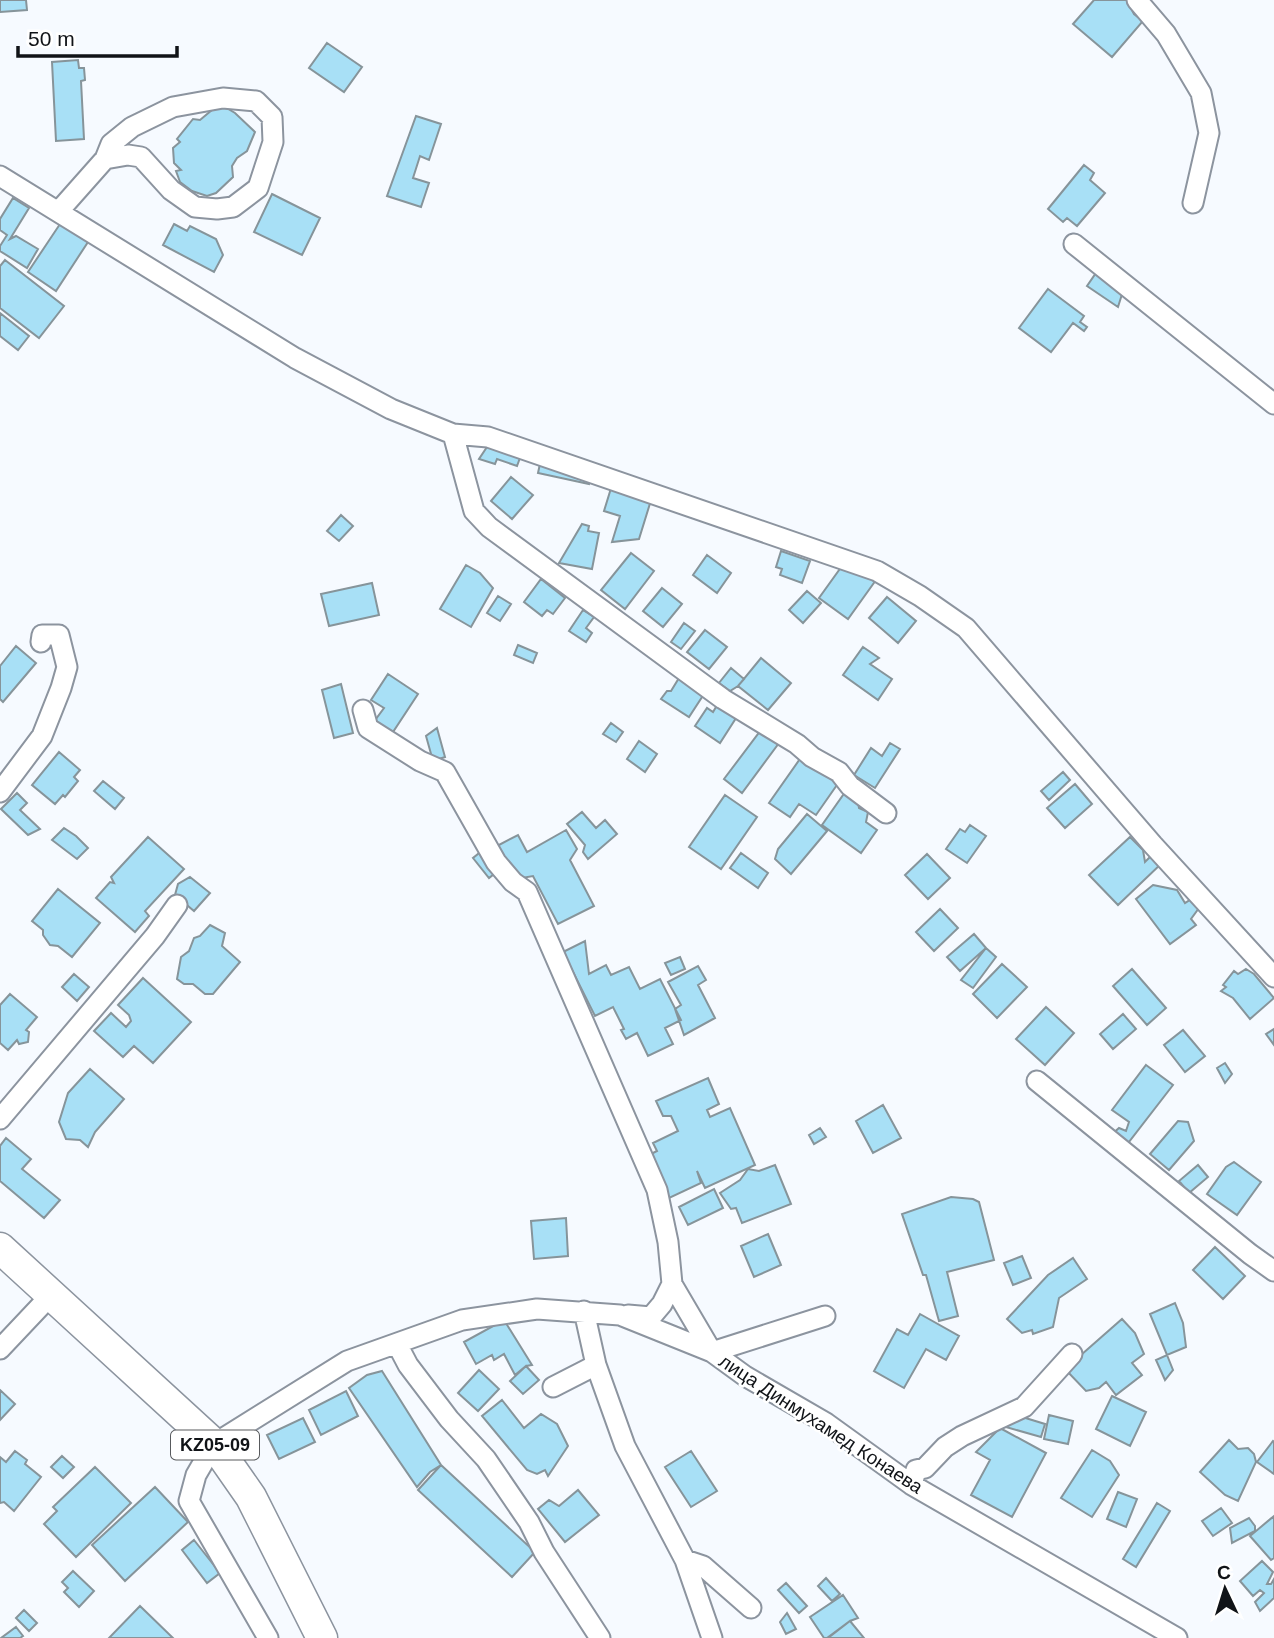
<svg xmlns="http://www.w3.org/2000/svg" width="1274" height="1638" font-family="Helvetica,sans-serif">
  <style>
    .building { fill: #a8e0f6; stroke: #86949a; stroke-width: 2 }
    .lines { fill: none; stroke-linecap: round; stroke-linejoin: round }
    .street-casing { stroke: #8c949f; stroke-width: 23 }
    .primary-casing { stroke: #8c949f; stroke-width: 33 }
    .street { stroke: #fff; stroke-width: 19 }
    .primary { stroke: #fff; stroke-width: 30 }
    .labels { text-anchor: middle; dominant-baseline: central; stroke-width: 5; stroke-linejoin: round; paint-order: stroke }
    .shield { fill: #fff; stroke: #585a5d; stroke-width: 2 }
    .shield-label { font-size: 18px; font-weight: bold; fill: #101317 }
    .street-label { font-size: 19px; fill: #101317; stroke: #fff }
  </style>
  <rect width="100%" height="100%" fill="#f6faff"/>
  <!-- building -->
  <path class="building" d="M0 0H26L27 10 0 12Z
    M1094 0H1127L1134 14 1143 21 1112 57 1073 24Z
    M327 43 362 67 344 92 309 68Z
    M78 60 79 68H84L85 80 81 81 84 139 56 141 52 62Z
    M225 107 235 113 255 132 247 151 237 158 232 166 233 177 216 193 207 196 192 191 180 182 176 171 181 170 174 163 173 148 180 142 177 139 193 119 200 120 212 110Z
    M416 116 441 124 429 160 420 156 413 178 429 183 421 207 387 196Z
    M1084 165 1094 173 1090 180 1105 193 1077 226 1067 218 1063 222 1048 209Z
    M272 194 320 218 302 255 254 232Z
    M13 198 29 208 10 239 16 236 38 249 27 268 0 251V246L7 235 0 230V219Z
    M60 224 88 242 56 291 28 272Z
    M174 224 187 231 190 226 216 239 223 255 214 272 163 245Z
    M5 260 64 306 39 338 0 308V266Z
    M1096 273 1123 291 1118 307 1087 286Z
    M1048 289 1084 316 1080 322 1087 327 1084 331 1073 323 1051 352 1019 328Z
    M0 313 29 336 18 350 0 336Z
    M489 444 521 455 517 466 497 459 495 464 479 459Z
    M541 459 591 476 589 484 538 473Z
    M511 477 533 495 512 519 491 501Z
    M612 485 652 497 639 539 612 542 620 516 604 511Z
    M341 515 353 526 339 541 327 531Z
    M582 524 589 526 588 531 599 533 592 569 559 563Z
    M781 551 810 561 802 583 780 575 782 569 776 567Z
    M631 553 654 571 625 609 601 590Z
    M707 555 731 573 717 593 693 575Z
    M466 565 480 573 493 588 471 627 440 609Z
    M842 566 876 580 848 619 819 598Z
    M541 579 565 598 553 614 547 610 542 616 524 602Z
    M372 583 379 615 329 626 321 594Z
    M662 588 682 604 663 627 643 611Z
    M807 591 821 603 803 623 789 610Z
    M498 596 511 604 500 621 487 613Z
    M887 597 916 621 898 643 869 618Z
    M583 610 594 617 586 628 592 633 586 642 569 631Z
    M684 623 695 631 681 649 671 642Z
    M705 630 727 647 709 669 687 652Z
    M518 645 537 653 533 663 514 655Z
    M16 646 36 663 3 702 0 699V666Z
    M863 647 879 658 870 664 892 679 878 700 843 675Z
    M761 658 791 683 768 710 738 686Z
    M731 668 744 679 738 686 730 691 719 683Z
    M388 674 418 694 391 735 373 723 384 708 371 700Z
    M679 678 704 694 689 717 661 699 667 691H671Z
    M341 684 353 733 334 738 322 690Z
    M719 702 738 715 720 743 695 726 707 708 713 712Z
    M611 723 623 732 616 742 603 734Z
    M437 728 445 757 433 761 426 736Z
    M761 730 779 743 742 793 724 779Z
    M639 741 657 754 645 772 627 759Z
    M890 743 900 749 875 788 854 775 871 748 882 756Z
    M59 752 80 770 74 777 78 781 65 797 63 795 55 804 32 785Z
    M802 756 839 782 816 815 799 804 790 817 769 803Z
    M1063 772 1070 780 1049 800 1041 791Z
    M103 781 124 798 115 809 94 791Z
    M1075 784 1092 804 1065 828 1047 808Z
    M848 788 857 795 859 808 868 812 866 822 877 830 861 853 822 825Z
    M17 793 27 803 20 810 40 829 28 835 1 809Z
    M725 795 757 817 721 869 689 847Z
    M582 812 596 828 605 820 617 834 588 859 583 852 585 845 567 824Z
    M807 814 827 831 791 874 775 859 778 849Z
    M970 825 986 836 967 863 946 849 960 829 965 832Z
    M64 828 76 836 88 848 77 859 52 840Z
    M566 830 577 849 570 860 594 906 558 924 533 876 516 879 497 846 518 835 527 852Z
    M148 837 184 869 145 911 149 916 135 932 96 898 110 882 114 883 111 877Z
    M1130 837 1143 850 1145 862 1154 853 1163 862 1118 905 1089 875Z
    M483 850 499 870 489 878 473 858Z
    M741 853 768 873 758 888 730 868Z
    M927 854 950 878 928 899 905 875Z
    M190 877 210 893 194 911 175 895 178 884Z
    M1153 885 1177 890 1185 903 1193 898 1199 908 1191 919 1196 925 1170 944 1136 899Z
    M58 889 100 923 72 957 58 946 50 945 43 935V930L32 921Z
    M940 909 958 928 934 951 916 932Z
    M210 925 225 933 222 946 240 962 213 994H205L193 984H184L177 979 181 957 189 951 194 938 200 936Z
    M974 934 986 948 960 971 947 957Z
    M585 941 589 974 606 965 611 975 629 967 640 989 660 979 681 1020 665 1028 673 1044 648 1056 637 1033 626 1039 621 1030 624 1029 613 1007 595 1016 563 952Z
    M986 948 996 957 973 988 961 980Z
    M680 957 685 969 671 975 665 963Z
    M1002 964 1027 987 997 1018 973 994Z
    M698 966 706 980 698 985 715 1018 684 1035 675 1009 681 1005 668 982Z
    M1132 969 1166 1008 1147 1025 1113 986Z
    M1246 969 1254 974 1274 998 1250 1019 1233 998 1221 991 1226 987 1223 985 1234 971 1238 974Z
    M74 974 89 987 77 1001 62 987Z
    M143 978 191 1022 153 1063 134 1046 123 1057 94 1031 111 1013 126 1027 131 1021 129 1015 118 1005Z
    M10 994 37 1017 26 1030 29 1032 28 1042 19 1044 17 1040 8 1050 0 1043V1005Z
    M1046 1007 1074 1033 1045 1065 1016 1039Z
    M1123 1014 1136 1029 1113 1049 1100 1034Z
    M1274 1029V1045L1266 1034Z
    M1183 1030 1205 1056 1185 1072 1164 1045Z
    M1225 1063 1232 1074 1225 1083 1217 1068Z
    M1146 1065 1173 1085 1125 1147 1110 1136 1119 1128 1126 1131 1129 1122 1112 1110Z
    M90 1069 124 1099 95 1132 88 1147 80 1140 66 1139 59 1122 68 1093Z
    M708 1078 719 1104 707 1110 710 1117 730 1108 755 1165 705 1188 697 1171 701 1183 667 1199 647 1156 657 1151 653 1143 678 1131 671 1116H663L656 1101Z
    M883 1105 901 1138 873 1153 856 1121Z
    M1178 1121 1188 1122 1194 1141 1169 1170 1150 1154Z
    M820 1128 826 1137 814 1144 809 1135Z
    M6 1138 31 1159 22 1169 60 1200 44 1218 0 1181V1146Z
    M1234 1162 1261 1182 1237 1215 1207 1194 1226 1167Z
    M775 1165 791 1204 742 1223 736 1208 731 1209 720 1193 740 1180 748 1169 759 1171Z
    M1198 1165 1208 1177 1189 1193 1179 1181Z
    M714 1189 723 1208 688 1225 679 1207Z
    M951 1197 973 1199 979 1202 994 1260 947 1272 958 1316 939 1321 926 1275H923L902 1214Z
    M566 1218 568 1256 534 1259 531 1221Z
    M768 1234 781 1265 754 1277 741 1246Z
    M1215 1247 1245 1276 1223 1299 1193 1270Z
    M1022 1256 1031 1278 1013 1285 1004 1263Z
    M1073 1258 1087 1279 1059 1298 1053 1327 1033 1334 1032 1330 1022 1333 1007 1319 1048 1275Z
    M1175 1303 1183 1323 1186 1347 1167 1355 1150 1314Z
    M920 1314 959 1336 946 1360 926 1349 904 1388 874 1371 897 1329 908 1335Z
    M1122 1319 1135 1333 1144 1354 1132 1363 1142 1375 1116 1395 1106 1382 1099 1388 1086 1391 1065 1369Z
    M504 1320 532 1365 526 1366 515 1375 504 1354 494 1360 492 1355 476 1364 464 1342Z
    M1167 1355 1173 1370 1165 1380 1156 1360Z
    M526 1366 539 1380 523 1394 510 1381Z
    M479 1370 499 1389 478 1411 458 1393Z
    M382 1371 441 1465 430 1472 417 1487 349 1388 367 1375Z
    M0 1390 15 1404 0 1420Z
    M346 1391 358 1416 321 1435 309 1410Z
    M1112 1396 1146 1412 1130 1446 1096 1429Z
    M502 1400 524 1428 541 1414 557 1424 568 1446 548 1476 545 1470 537 1474 527 1470 482 1416Z
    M1049 1415 1073 1421 1068 1444 1044 1439Z
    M1019 1416 1045 1424 1041 1437 1006 1427Z
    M303 1418 315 1442 279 1459 267 1435Z
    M1000 1428 1046 1453 1012 1517 971 1495 990 1460 976 1452Z
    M1229 1440 1238 1449 1248 1448 1254 1454 1256 1462 1238 1501 1225 1495 1200 1472Z
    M1273 1441 1274 1442V1474L1257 1462Z
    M1092 1450 1110 1461 1119 1475 1092 1517 1061 1498Z
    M15 1451 27 1460 25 1464 41 1477 14 1511 4 1502 0 1503V1457L6 1462Z
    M691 1451 717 1491 691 1507 665 1467Z
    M62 1456 74 1467 63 1478 51 1467Z
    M441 1465 535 1552 512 1577 418 1490Z
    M95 1467 131 1503 76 1557 44 1524 57 1511 53 1507Z
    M155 1487 188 1522 125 1581 92 1545Z
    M578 1490 599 1515 565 1542 538 1509 549 1500 559 1506Z
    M1118 1492 1137 1499 1126 1527 1107 1519Z
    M1157 1503 1170 1511 1136 1567 1123 1559Z
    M1221 1508 1232 1523 1213 1536 1202 1521Z
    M1274 1516V1558L1271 1560 1250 1536Z
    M1249 1518 1255 1526V1531L1232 1543 1230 1528Z
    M194 1540 220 1573 207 1583 182 1550Z
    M1262 1561 1273 1572 1267 1584H1271L1274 1579V1598L1260 1611 1255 1602 1264 1593 1260 1590 1253 1596 1240 1581Z
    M73 1571 94 1591 79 1607 64 1592 68 1588 62 1582Z
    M826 1578 840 1594 832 1601 818 1586Z
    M786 1583 807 1606 799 1613 778 1590Z
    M843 1595 858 1618 850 1621 827 1638H824L810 1617Z
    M140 1606 173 1638H109Z
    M24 1610 37 1623 29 1631 16 1618Z
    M787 1613 796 1629 786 1634 780 1622Z
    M850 1621 864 1638H828Z
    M16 1627 23 1636 20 1638H1Z"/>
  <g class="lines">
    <!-- street casing -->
    <g class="street-casing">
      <path id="street" d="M1137 0 1166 34 1201 93 1209 133 1193 203
        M0 176 295 358 391 409 453 434 488 437 877 571 920 596 966 628 1153 845 1274 977
        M58 212 105 159 128 155 141 157 171 190 195 207 217 209 233 207 258 188 273 142 272 117 256 101 223 98 173 107 132 127 111 144 105 159
        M1074 244 1274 404
        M453 434 474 511 489 527 723 699 797 744 812 757 839 772 850 786 886 813
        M363 710 368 728 420 761 445 772 496 862 513 882 527 892 657 1190 668 1242 672 1284 712 1352 825 1316
        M0 792 42 736 61 688 67 667 59 635H42L41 642
        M1037 1081 1250 1254 1274 1271
        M0 1119 155 936 177 905
        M584 1311 596 1365 625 1446 685 1560 712 1638
        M628 1315 651 1317 662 1304 672 1284
        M397 1344 408 1365 449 1419 486 1459 529 1522 544 1552 600 1638
        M0 1349 51 1295
        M553 1387 596 1365
        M912 1485 916 1470 925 1468 945 1447 962 1436 1024 1407 1072 1354
        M685 1560 703 1566 751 1608
        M268 1638 189 1501 196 1475 214 1444 347 1361 462 1320 537 1309 620 1315 712 1352 745 1376 826 1423 912 1485 1177 1638"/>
    </g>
    <!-- primary casing -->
    <g class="primary-casing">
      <path id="primary" d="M0 1248 214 1444 251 1497 322 1638"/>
    </g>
    <!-- street -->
    <use href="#street" class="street"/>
    <!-- primary -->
    <use href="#primary" class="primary"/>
  </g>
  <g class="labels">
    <!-- shield labels -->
    <rect class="shield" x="171" y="1430.5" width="88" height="29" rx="5"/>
    <g class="shield-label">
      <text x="215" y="1445">KZ05-09</text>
    </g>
    <!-- street labels -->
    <g class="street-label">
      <text transform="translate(821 1424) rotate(33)">лица Динмухамед Конаева</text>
    </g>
  </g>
  <!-- north arrow -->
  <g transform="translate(1225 1589) rotate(356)" stroke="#ffffff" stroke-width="5" paint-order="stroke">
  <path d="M0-5L12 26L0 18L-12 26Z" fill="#101317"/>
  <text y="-10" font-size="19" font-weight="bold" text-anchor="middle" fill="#101317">С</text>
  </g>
  <!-- scale -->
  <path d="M18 46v10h159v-10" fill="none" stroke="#101317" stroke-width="3.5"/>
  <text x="28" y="46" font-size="21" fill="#101317" stroke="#ffffff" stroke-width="5" paint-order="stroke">50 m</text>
</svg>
